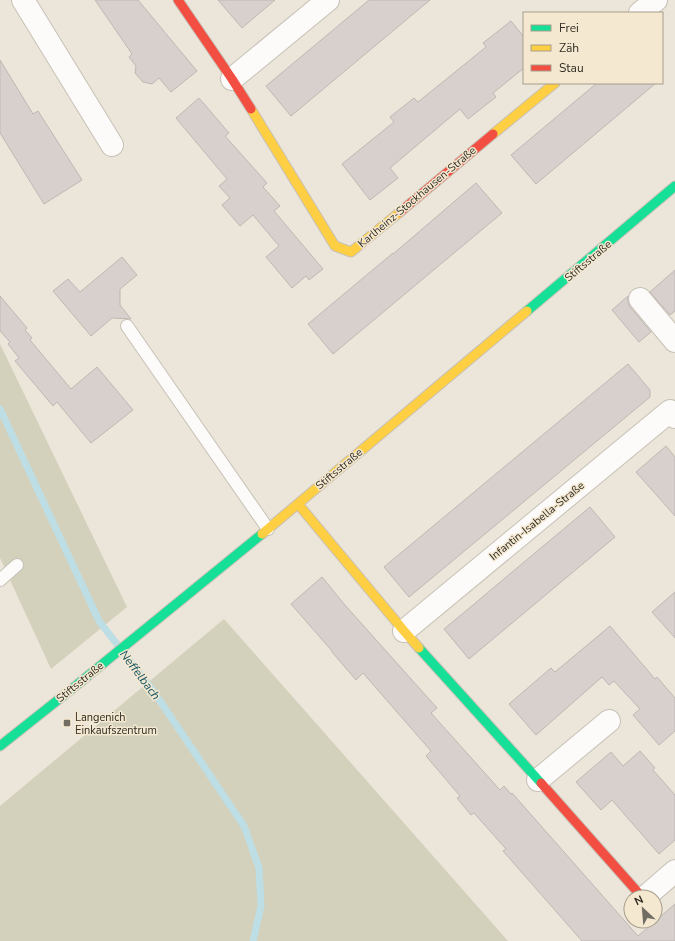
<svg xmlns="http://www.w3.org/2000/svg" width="675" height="941" font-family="'Nunito Sans',sans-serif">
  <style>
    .green { fill: #d3d1bc }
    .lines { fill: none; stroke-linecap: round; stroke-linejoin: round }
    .stream { stroke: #bedee5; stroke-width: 7 }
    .building { fill: #d8d0cd; stroke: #bfb7b4 }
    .lane-casing { stroke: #c7c1b7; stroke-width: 14 }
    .street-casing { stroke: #c7c1b7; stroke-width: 24 }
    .fast-casing { stroke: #c7c1b7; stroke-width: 11 }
    .slow-casing { stroke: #c7c1b7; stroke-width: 11 }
    .jam-casing { stroke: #c7c1b7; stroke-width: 11 }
    .lane { stroke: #fcfbf9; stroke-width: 12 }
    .street { stroke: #fcfbf9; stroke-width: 22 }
    .fast { stroke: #16e098; stroke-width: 9 }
    .slow { stroke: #ffcf43; stroke-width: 9 }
    .jam { stroke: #f24e42; stroke-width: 9 }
    .poi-dot { fill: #726d63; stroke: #f4e8d1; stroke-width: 1.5 }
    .labels { text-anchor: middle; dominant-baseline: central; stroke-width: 3; stroke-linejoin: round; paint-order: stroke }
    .street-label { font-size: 11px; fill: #302c23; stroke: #f4e8d1 }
    .poi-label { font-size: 11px; fill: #302c23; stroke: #f4e8d1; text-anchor: start }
    .water-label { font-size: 12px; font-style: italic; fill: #115464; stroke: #f4e8d1 }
  </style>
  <rect width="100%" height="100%" fill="#ece5d9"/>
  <!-- green -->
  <path class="green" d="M0 344 127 607 51 669 0 558Z
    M224 619 508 941H0V806Z"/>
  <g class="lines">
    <!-- stream -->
    <path class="stream" d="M0 409 99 621 154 692 244 826 259 868 261 906 253 941"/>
  </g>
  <!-- building -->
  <path class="building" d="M95 0H138L197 71 171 92 159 78 152 84 143 82 135 73 136 66 129 57 132 54Z
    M218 0H275L242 28Z
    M369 0H430L291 116 266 86Z
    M511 21 524 37V68L493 93 496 97 468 119 460 109 390 168 398 178 370 200 342 164 394 122 390 117 414 98 418 102 486 47 483 43Z
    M0 60 33 114 38 111 82 180 44 204 0 133Z
    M597 83H656L536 184 511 155Z
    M199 98 229 133 225 136 267 183 263 187 280 206 274 211 323 269 309 280 306 276 292 288 266 257 279 246 253 215 240 226 222 205 230 198 219 186 227 179 176 118Z
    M476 183 502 213 333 354 308 324 393 253V254Z
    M122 257 137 275 120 289V305L131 319 112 318 91 336 53 291 68 279 80 292Z
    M675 270V311L670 315 650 292Z
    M0 296 27 328 25 330 32 338 30 340 71 389 97 367 133 410 91 443 57 402 53 406 15 361 19 358 8 344 10 342 0 331Z
    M628 296V302L630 307 651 332 639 342 612 310Z
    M628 364 650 390V397L409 597 384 567Z
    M666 446 675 457V516L636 472Z
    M590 507 615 537 469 659 444 629 473 605 505 578Z
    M322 577 344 604 437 708 431 713 500 790 504 786 511 794 512 793 638 936 675 904V941H582L503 851 506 849 474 813 471 815 457 798 460 796 426 756 431 751 363 673 356 680 332 652V651L291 604Z
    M675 592V638L652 612Z
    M610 626 655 679 657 677 675 698V731L659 745 633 715 640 709 614 681 609 685 602 677 536 735 509 704 551 668 555 672Z
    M640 751 655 768 653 770 675 795V840L659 854 612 800 601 810 576 782 611 752 623 766Z"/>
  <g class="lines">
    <!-- lane casing -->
    <g class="lane-casing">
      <path id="lane" d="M127 326 268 529
        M0 580 17 565"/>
    </g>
    <!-- street casing -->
    <g class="street-casing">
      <path id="street" d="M23 0 112 145
        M640 13 656 0
        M232 79 328 0
        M640 299 675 341
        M404 631 670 411 675 417
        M538 780 609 721
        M645 897 675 871"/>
    </g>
    <!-- fast casing -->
    <g class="fast-casing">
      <path id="fast" d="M527 311 675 186
        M419 648 541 783
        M0 746 73 688 262 534"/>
    </g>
    <!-- slow casing -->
    <g class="slow-casing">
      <path id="slow" d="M251 109 335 246 351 252 400 212
        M493 134 555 83
        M298 504 404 631 419 648
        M262 534 527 311"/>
    </g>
    <!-- jam casing -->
    <g class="jam-casing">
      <path id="jam" d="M178 0 232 79 251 109
        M400 212 493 134
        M541 783 642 897"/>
    </g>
    <!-- lane -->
    <use href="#lane" class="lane"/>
    <!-- street -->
    <use href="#street" class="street"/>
    <!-- fast -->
    <use href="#fast" class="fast"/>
    <!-- slow -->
    <use href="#slow" class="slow"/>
    <!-- jam -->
    <use href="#jam" class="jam"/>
  </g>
  <!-- markers -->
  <rect class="poi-dot" x="63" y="719" width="8" height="8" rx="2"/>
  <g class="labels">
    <!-- street labels -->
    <g class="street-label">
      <text transform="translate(417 197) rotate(-40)">Karlheinz-Stockhausen-Straße</text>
      <text transform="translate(588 261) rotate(-40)">Stiftsstraße</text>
      <text transform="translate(339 469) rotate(-40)">Stiftsstraße</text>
      <text transform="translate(537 521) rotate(-39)">Infantin-Isabella-Straße</text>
      <text transform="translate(80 682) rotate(-39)">Stiftsstraße</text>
    </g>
    <!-- poi labels -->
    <g class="poi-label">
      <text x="75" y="717">Langenich<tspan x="75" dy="13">Einkaufszentrum</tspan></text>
    </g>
    <!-- water labels -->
    <g class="water-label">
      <text transform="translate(140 675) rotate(53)">Neffelbach</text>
    </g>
  </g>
  <!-- legend -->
  <rect x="523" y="12" width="140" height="72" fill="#f4e8d1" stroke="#a69d8b"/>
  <rect x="531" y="25" width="20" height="6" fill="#16e098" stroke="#a69d8b"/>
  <text x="559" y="32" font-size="12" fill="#302c23">Frei</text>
  <rect x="531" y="45" width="20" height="6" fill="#ffcf43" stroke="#a69d8b"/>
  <text x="559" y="52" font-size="12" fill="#302c23">Zäh</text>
  <rect x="531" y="65" width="20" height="6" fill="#f24e42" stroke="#a69d8b"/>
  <text x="559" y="72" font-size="12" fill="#302c23">Stau</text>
  <!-- north arrow -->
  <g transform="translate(643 909) rotate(334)"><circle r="19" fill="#f4e8d1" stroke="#a69d8b"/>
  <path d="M0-3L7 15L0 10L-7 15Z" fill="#726d63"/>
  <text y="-6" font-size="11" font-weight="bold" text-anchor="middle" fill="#302c23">N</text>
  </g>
</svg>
